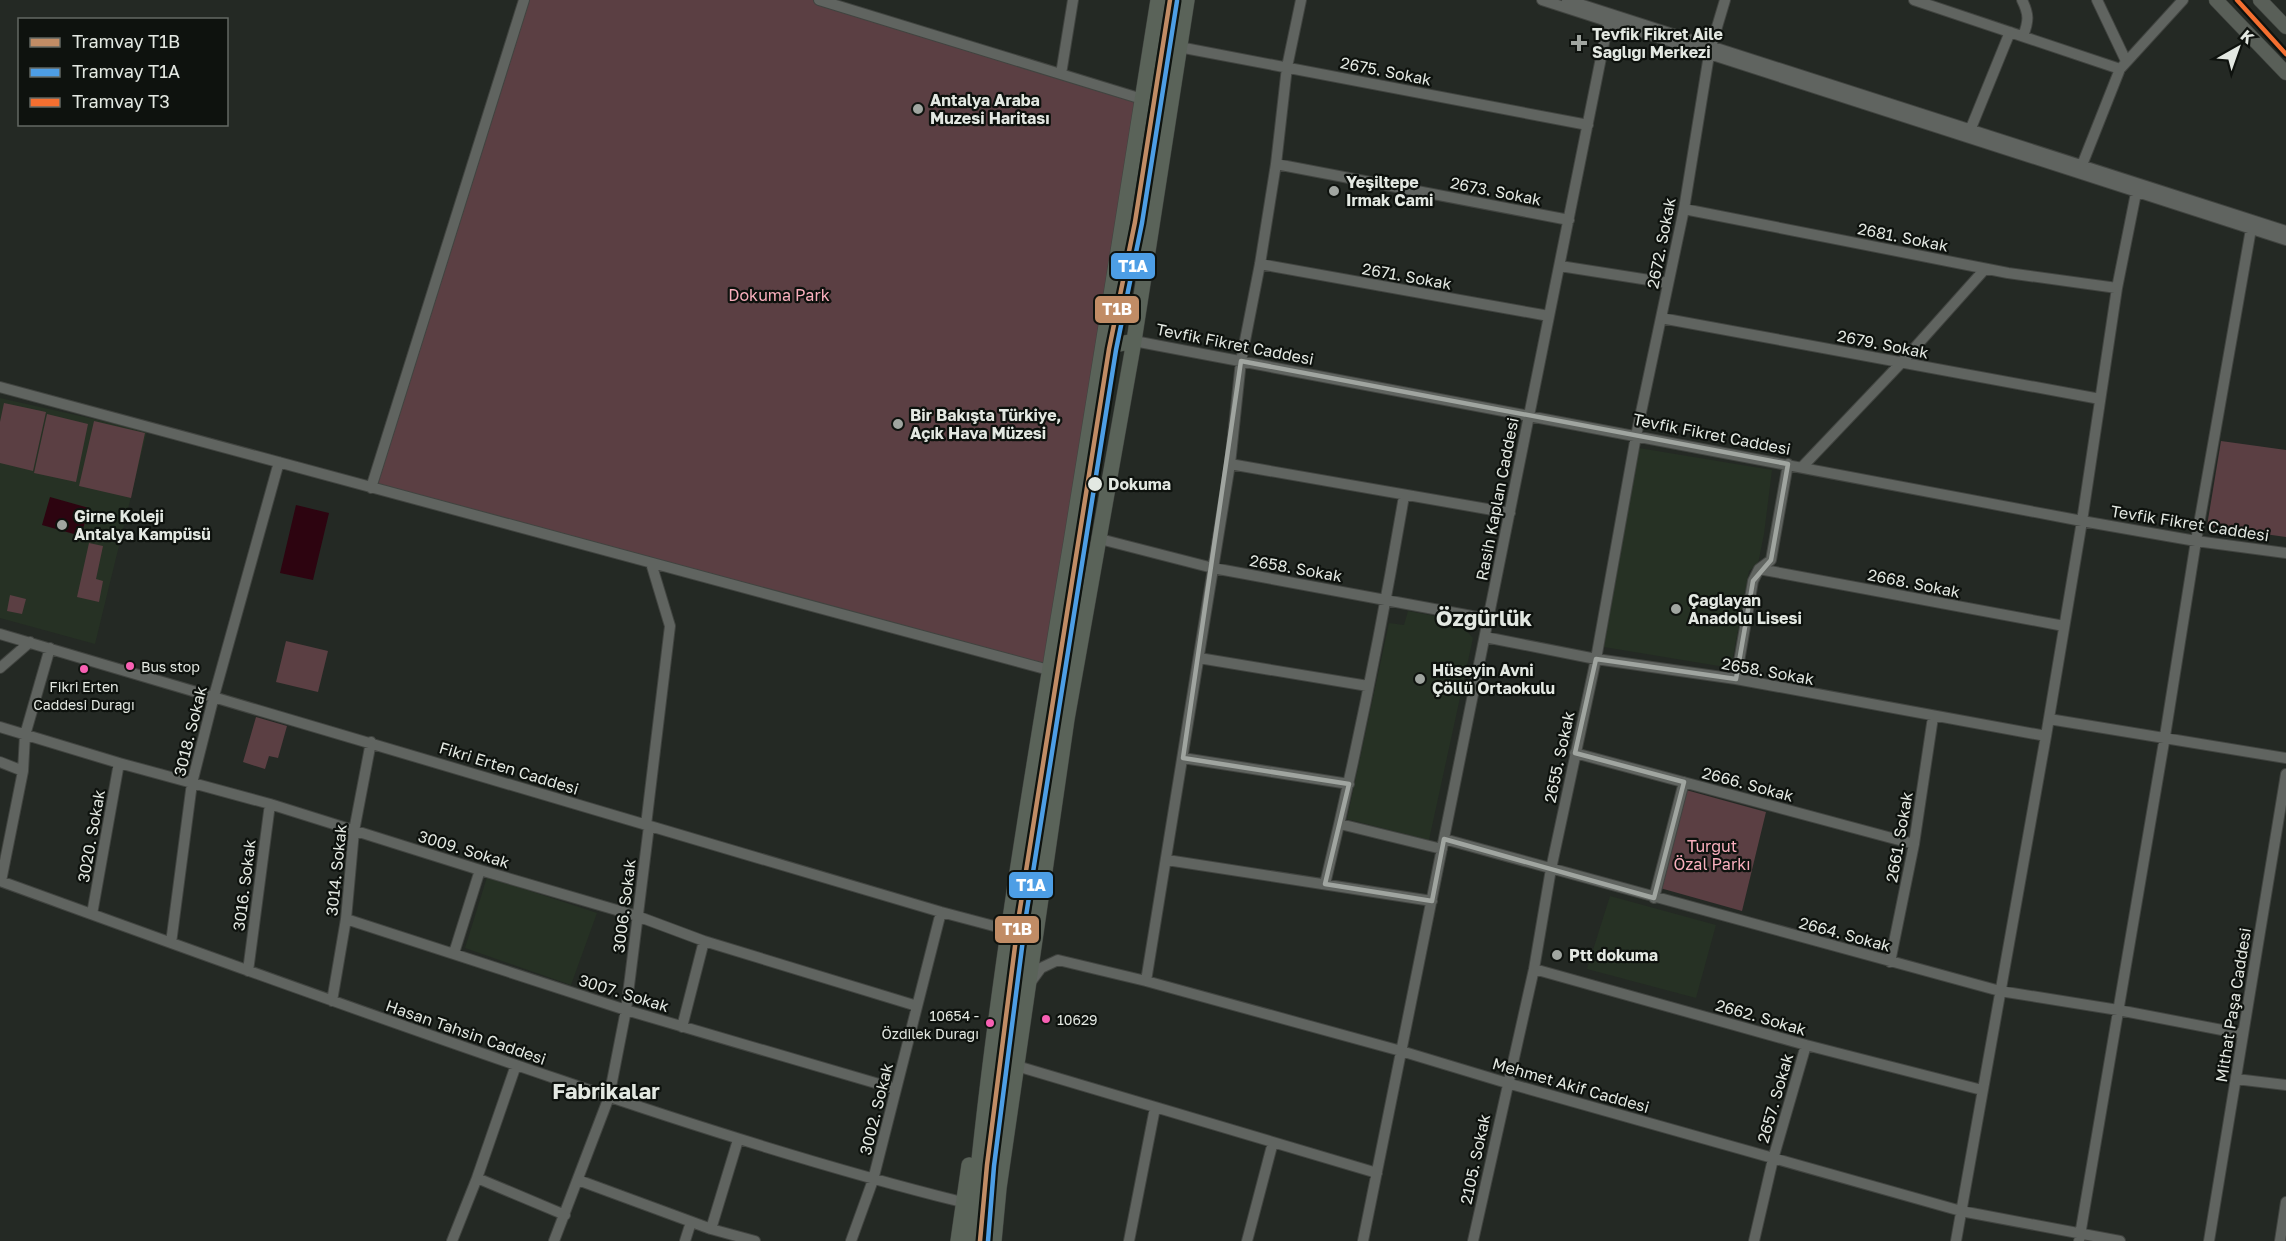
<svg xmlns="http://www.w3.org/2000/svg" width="2286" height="1241" font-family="'Golos Text',sans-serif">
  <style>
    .built { fill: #263124 }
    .green { fill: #5b3f43 }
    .water { fill: #2d0410 }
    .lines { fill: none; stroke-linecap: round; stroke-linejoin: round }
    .minor-casing { stroke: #414440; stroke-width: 12 }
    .major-casing { stroke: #414440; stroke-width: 15 }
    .highway-casing { stroke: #414440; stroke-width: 16 }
    .minor { stroke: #606460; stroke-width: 10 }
    .major { stroke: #595f58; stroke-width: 14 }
    .highway { stroke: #5a6359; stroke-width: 15 }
    .tram-1-casing { stroke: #0e120e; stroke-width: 9 }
    .tram-2-casing { stroke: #0e120e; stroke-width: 9 }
    .tram-3-casing { stroke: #0e120e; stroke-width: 9 }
    .tram-1 { stroke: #c18c65; stroke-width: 4.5 }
    .tram-2 { stroke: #4d9ee5; stroke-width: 4.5 }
    .tram-3 { stroke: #f46f30; stroke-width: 4.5 }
    .marked { fill: none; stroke: #a0a5a0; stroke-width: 4.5; stroke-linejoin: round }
    .poi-dot { fill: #a0a5a0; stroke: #0e120e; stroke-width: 2 }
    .stop-dot { fill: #e3e8e2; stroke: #0e120e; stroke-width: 2 }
    .bus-dot { fill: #f860b3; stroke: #0e120e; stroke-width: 2 }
    .labels { text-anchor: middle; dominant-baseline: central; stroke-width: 4.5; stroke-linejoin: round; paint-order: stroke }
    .bus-label { font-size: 14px; fill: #e3e8e2; stroke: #0e120e; text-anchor: start }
    .poi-label { font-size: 16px; font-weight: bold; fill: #e3e8e2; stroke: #0e120e; text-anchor: start }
    .street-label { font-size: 16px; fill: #e3e8e2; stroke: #0e120e }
    .park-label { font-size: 16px; fill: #f9afbd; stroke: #0e120e }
    .stop-label { font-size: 16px; font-weight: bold; fill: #e3e8e2; stroke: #0e120e; text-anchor: start }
    .district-label { font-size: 22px; font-weight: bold; fill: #e3e8e2; stroke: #0e120e }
    .line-badge { stroke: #0e120e; stroke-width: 2 }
    .badge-label { font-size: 16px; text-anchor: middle; font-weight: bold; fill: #fff }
  </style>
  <rect width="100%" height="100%" fill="#242924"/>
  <!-- built -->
  <path class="built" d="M0 398 147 431 95 644 0 618Z
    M1639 448 1772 470 1764 534 1758 564 1749 571 1731 668 1604 647Z
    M1408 611 1446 618 1459 623 1473 638 1429 840 1347 819 1389 623 1404 625Z
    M487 877 597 913 571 985 465 948Z
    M1610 896 1716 925 1696 998 1587 969Z"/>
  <!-- green -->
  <path class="green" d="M524 0H818L1142 99 1049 670 371 488Z
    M4 403 46 412 33 471 0 463V422Z
    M47 414 88 424 76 482 34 473Z
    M94 421 145 433 131 498 79 486Z
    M2221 441 2286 450V537L2207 526Z
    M89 543 103 546 96 579 103 581 99 602 77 597Z
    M10 595 26 599 22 614 7 611Z
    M286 641 328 651 318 692 276 682Z
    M256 717 287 726 278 758 269 756 265 769 243 762Z
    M1686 790 1766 812 1742 911 1660 888Z"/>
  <!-- water -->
  <path class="water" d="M50 497 89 508 81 536 42 525Z
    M296 505 329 513 313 580 280 573Z"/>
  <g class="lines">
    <!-- minor casing -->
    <g class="minor-casing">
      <path id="minor" d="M819 0 1142 99
        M1542 0 2286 240
        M1567 0 2286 231
        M1914 0 2120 69
        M2022 0C2029 14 2029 21 2023 36
        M2097 0 2126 61
        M1179 47 1588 125
        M1711 47 1725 0
        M1061 74 1073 0
        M1971 128 2010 32
        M1276 164 1569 220
        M2082 165 2120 69 2183 0
        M1684 209 2008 273 2117 288
        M1260 264 1549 316
        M1560 266 1668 283
        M1661 318 2100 399
        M1134 341 2082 521 2196 541 2286 553
        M0 387 1049 670
        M1230 464 1510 513
        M1803 466 1901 363 1985 269
        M371 488 524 0
        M1100 539 1213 568 1488 619
        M1759 569 2064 626
        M0 634 941 912 1009 930
        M1485 637 1596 659 1736 679 2046 736
        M1199 658 1368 686
        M0 668 30 642
        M1736 679 1753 581 1759 569 1771 560 1788 464
        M2049 719 2286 758
        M0 727 119 763 270 804 480 870 637 916 704 941 917 1006
        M1575 753 1914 844
        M1183 758 1349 784
        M0 762 23 771
        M1340 824 1442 849
        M646 825 670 626 651 563
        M1444 839 2000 991 2118 1010 2243 1034
        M1167 860 1432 901
        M0 881C185 948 371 1016 557 1079 691 1125 825 1168 962 1202
        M1 881 23 771 25 735 50 648
        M1325 884C1356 756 1382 626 1404 496
        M1654 898 1684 782
        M92 914 119 763
        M346 919 626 1010 896 1089
        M171 943 192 783 214 696 279 462
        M454 953 480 870
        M1890 962 1914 844 1933 717
        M1534 969 1806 1045 1982 1090
        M248 971 270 804
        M1146 981 1230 464 1241 361 1260 264 1276 164 1287 67 1301 0
        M1030 983 1041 968 1058 960 1146 981 1401 1051 1507 1083 1961 1211 2120 1241
        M332 1001 346 919 354 831 371 742
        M682 1027 704 941
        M1017 1066 1377 1173
        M2236 1079 2286 1085
        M477 1178 565 1215
        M578 1180 711 1229 755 1241
        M711 1229 738 1140
        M452 1241 477 1178 516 1065
        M554 1241 609 1097 626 1010 649 826
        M685 1241 691 1222
        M851 1241 873 1180 941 912
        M1129 1241 1155 1108
        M1247 1241 1273 1142
        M1363 1241 1608 23
        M1473 1241 1534 969 1551 869 1596 659 1636 436 1684 209 1709 55
        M1754 1241 1773 1159 1806 1045
        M1956 1241 2046 736 2082 521 2117 288 2136 193
        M2079 1241 2165 736 2196 541 2251 229
        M2209 1241 2286 774
        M2280 1241 2286 1202"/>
    </g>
    <!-- major casing -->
    <g class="major-casing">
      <path id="major" d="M2216 0 2286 73
        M2260 0 2286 27"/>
    </g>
    <!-- highway casing -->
    <g class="highway-casing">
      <path id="highway" d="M1102 356 1115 345 1134 341
        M958 1241 969 1165
        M971 1241C992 1006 1032 774 1071 542 1101 361 1129 181 1158 0
        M994 1241 999 1188 1067 719 1134 341 1187 0"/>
    </g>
    <!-- minor -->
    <use href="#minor" class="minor"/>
    <!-- major -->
    <use href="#major" class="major"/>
    <!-- highway -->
    <use href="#highway" class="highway"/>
    <!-- tram-1 casing -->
    <g class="tram-1-casing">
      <path id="tram-1" d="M980 1241 987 1165 1019 915 1109 349 1135 222 1170 0"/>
    </g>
    <!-- tram-2 casing -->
    <g class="tram-2-casing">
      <path id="tram-2" d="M988 1241 994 1166 1026 916 1116 350 1142 223 1177 1"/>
    </g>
    <!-- tram-3 casing -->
    <g class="tram-3-casing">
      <path id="tram-3" d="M2237 0 2286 54"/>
    </g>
    <!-- tram-1 -->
    <use href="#tram-1" class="tram-1"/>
    <!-- tram-2 -->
    <use href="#tram-2" class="tram-2"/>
    <!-- tram-3 -->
    <use href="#tram-3" class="tram-3"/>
  </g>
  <!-- marked area -->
  <path class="marked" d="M1241 361 1788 464 1771 560 1753 581 1736 679 1596 659 1575 753 1684 782 1654 898 1444 839 1432 901 1325 884 1349 784 1183 758Z"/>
  <!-- markers -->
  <g class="poi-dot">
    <path d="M1576 34h6v6h6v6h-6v6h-6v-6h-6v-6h6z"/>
    <circle cx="918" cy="109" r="6"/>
    <circle cx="1334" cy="191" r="6"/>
    <circle cx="898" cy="424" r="6"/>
    <circle cx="62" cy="525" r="6"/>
    <circle cx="1676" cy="609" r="6"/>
    <circle cx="1420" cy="679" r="6"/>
    <circle cx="1557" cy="955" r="6"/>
  </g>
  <circle class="stop-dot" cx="1095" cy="484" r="8"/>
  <g class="bus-dot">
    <circle cx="130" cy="666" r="5"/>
    <circle cx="84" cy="669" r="5"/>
    <circle cx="1046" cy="1019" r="5"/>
    <circle cx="990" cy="1023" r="5"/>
  </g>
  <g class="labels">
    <!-- bus labels -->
    <g class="bus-label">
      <text x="141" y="666">Bus stop</text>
      <text x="84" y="686" text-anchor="middle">Fikri Erten<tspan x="84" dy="18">Caddesi Durağı</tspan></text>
      <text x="979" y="1015" text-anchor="end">10654 -<tspan x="979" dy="18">Özdilek Durağı</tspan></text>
      <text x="1057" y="1019">10629</text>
    </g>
    <!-- poi labels -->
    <g class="poi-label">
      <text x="1592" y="34">Tevfik Fikret Aile<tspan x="1592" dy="18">Sağlığı Merkezi</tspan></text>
      <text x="930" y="100">Antalya Araba<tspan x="930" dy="18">Muzesi Haritası</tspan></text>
      <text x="1346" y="182">Yeşiltepe<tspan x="1346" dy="18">Irmak Cami</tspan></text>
      <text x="910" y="415">Bir Bakışta Türkiye,<tspan x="910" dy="18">Açık Hava Müzesi</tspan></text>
      <text x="74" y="516">Girne Koleji<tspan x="74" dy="18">Antalya Kampüsü</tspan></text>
      <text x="1688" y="600">Çağlayan<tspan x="1688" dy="18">Anadolu Lisesi</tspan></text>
      <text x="1432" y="670">Hüseyin Avni<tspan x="1432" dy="18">Çöllü Ortaokulu</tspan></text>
      <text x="1569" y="955">Ptt dokuma</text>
    </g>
    <!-- street labels -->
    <g class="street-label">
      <text transform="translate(1386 71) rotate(11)">2675. Sokak</text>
      <text transform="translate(1496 191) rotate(11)">2673. Sokak</text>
      <text transform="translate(1903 237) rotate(11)">2681. Sokak</text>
      <text transform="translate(1661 243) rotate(-79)">2672. Sokak</text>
      <text transform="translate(1407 276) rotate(10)">2671. Sokak</text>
      <text transform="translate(1235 344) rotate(11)">Tevfik Fikret Caddesi</text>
      <text transform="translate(1883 344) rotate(11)">2679. Sokak</text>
      <text transform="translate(1712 434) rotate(11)">Tevfik Fikret Caddesi</text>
      <text transform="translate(1497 499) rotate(-79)">Rasih Kaplan Caddesi</text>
      <text transform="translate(2190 523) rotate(9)">Tevfik Fikret Caddesi</text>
      <text transform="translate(1296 568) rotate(10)">2658. Sokak</text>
      <text transform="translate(1914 583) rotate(11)">2668. Sokak</text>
      <text transform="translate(1768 671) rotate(10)">2658. Sokak</text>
      <text transform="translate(190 731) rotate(-76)">3018. Sokak</text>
      <text transform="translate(1559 757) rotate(-78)">2655. Sokak</text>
      <text transform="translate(509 768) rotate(17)">Fikri Erten Caddesi</text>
      <text transform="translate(1748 784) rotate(15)">2666. Sokak</text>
      <text transform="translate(91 836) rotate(-80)">3020. Sokak</text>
      <text transform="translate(1899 837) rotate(-80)">2661. Sokak</text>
      <text transform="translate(464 849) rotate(17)">3009. Sokak</text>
      <text transform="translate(336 870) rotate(-84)">3014. Sokak</text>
      <text transform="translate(244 885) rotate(-83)">3016. Sokak</text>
      <text transform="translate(624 906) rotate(-83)">3006. Sokak</text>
      <text transform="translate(1845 934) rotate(15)">2664. Sokak</text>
      <text transform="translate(624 993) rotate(17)">3007. Sokak</text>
      <text transform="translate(2233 1005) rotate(-81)">Mithat Paşa Caddesi</text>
      <text transform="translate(1761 1017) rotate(16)">2662. Sokak</text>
      <text transform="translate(466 1032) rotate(19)">Hasan Tahsin Caddesi</text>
      <text transform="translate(1571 1085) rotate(16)">Mehmet Akif Caddesi</text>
      <text transform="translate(1775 1098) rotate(-74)">2657. Sokak</text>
      <text transform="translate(876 1109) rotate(-76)">3002. Sokak</text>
      <text transform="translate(1475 1159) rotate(-78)">2105. Sokak</text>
    </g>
    <!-- park labels -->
    <g class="park-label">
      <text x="779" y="295">Dokuma Park</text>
      <text x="1712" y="846">Turgut<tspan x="1712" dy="18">Özal Parkı</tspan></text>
    </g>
    <!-- stop labels -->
    <g class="stop-label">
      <text x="1108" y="484">Dokuma</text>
    </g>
    <!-- district labels -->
    <g class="district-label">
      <text x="1484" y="617">Özgürlük</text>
      <text x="606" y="1090">Fabrikalar</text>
    </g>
  </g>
  <g class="line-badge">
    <rect x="1110" y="252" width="46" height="28" rx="6" fill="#4d9ee5"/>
    <rect x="1094" y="295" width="46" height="29" rx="6" fill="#c18c65"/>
    <rect x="1008" y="871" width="46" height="28" rx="6" fill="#4d9ee5"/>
    <rect x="994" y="915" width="46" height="29" rx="6" fill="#c18c65"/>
  </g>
  <g class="badge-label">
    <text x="1133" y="272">T1A</text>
    <text x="1117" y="315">T1B</text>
    <text x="1031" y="891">T1A</text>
    <text x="1017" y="935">T1B</text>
  </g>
  <!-- legend -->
  <rect x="18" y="18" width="210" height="108" fill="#0e120e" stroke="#636863" stroke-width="1.5"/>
  <rect x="30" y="38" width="30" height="9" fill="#c18c65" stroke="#636863" stroke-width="1.5"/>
  <text x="72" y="48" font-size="18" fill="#e3e8e2">Tramvay T1B</text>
  <rect x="30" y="68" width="30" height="9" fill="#4d9ee5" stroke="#636863" stroke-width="1.5"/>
  <text x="72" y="78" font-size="18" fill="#e3e8e2">Tramvay T1A</text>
  <rect x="30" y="98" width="30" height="9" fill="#f46f30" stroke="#636863" stroke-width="1.5"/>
  <text x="72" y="108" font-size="18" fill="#e3e8e2">Tramvay T3</text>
  <!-- north arrow -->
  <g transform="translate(2238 48) rotate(40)" stroke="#0e120e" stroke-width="4.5" paint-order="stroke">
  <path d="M0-4.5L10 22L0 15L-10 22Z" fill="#e3e8e2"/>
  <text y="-9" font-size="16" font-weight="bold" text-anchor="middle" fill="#e3e8e2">K</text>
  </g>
</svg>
